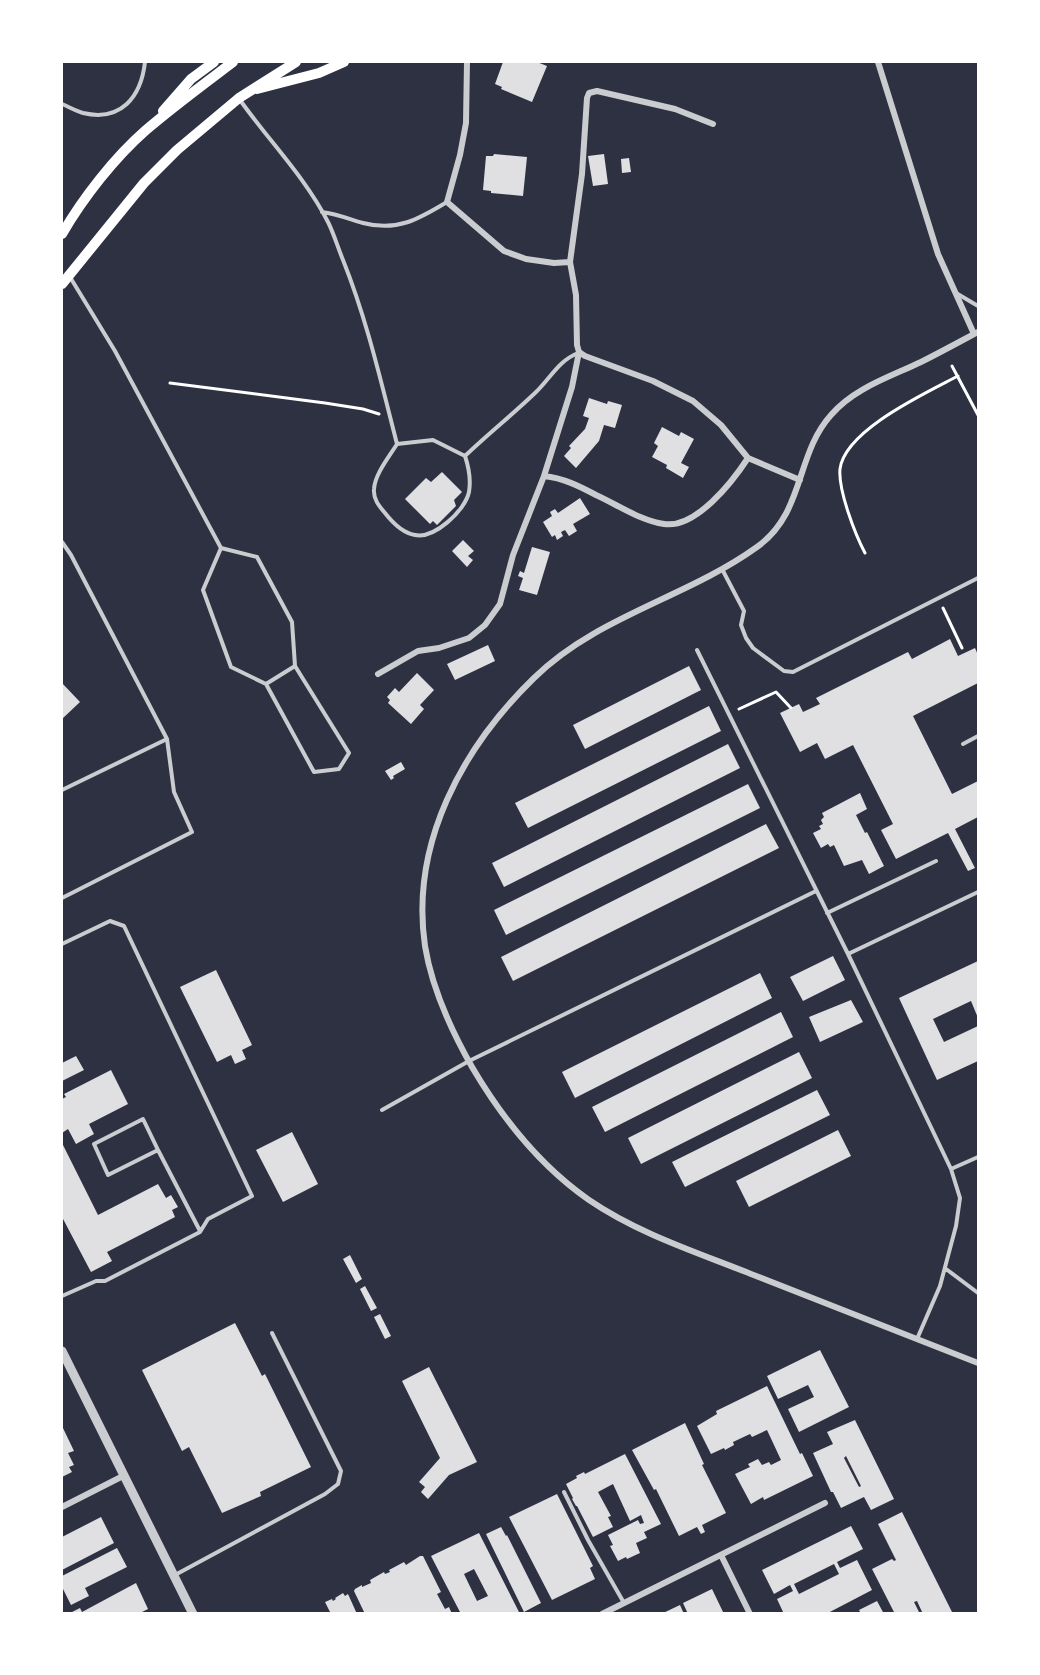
<svg xmlns="http://www.w3.org/2000/svg" width="1040" height="1675" font-family="Lato,sans-serif">
  <style>
    .building { fill: #e0e0e3; fill-rule: evenodd }
    .lines { fill: none; stroke-linecap: round; stroke-linejoin: round }
    .path { stroke: #fff; stroke-width: 3 }
    .service { stroke: #caccd0; stroke-width: 4 }
    .minor { stroke: #caccd0; stroke-width: 6 }
    .tertiary { stroke: #caccd0; stroke-width: 9 }
    .primary { stroke: #fff; stroke-width: 10 }
  </style>
  <rect width="100%" height="100%" fill="#2d3142"/>
  <!-- building -->
  <path class="building" d="M503 62H537L547 66 532 102 501 89 502 87 495 84Z
    M494 154 527 157 523 196 491 193V191L483 190 486 156H493Z
    M604 154 608 184 593 186 588 156Z
    M629 158 631 172 622 173 621 159Z
    M589 398 607 404 608 401 622 405 615 428 604 425 599 441 576 468 564 456 571 448 569 446 585 429 589 418 583 416Z
    M662 427 679 436 681 432 694 439 681 463 689 467 683 478 666 468 667 465 652 457 658 446 654 443Z
    M442 472 462 492 454 500 456 506 437 525 433 521 430 524 405 499 426 478 431 482Z
    M580 498 590 514 573 524 577 531 569 536 565 530 561 532 563 536 557 540 555 535 552 537 543 522 552 516 550 512 555 509 558 513Z
    M463 540 474 551 468 556 473 560 467 567 452 551Z
    M532 547 550 552 537 595 519 590 523 578 518 576 520 571 524 573Z
    M950 639 958 656 975 648 978 655V683L913 716 952 794 978 781V817L955 829 975 868 968 871 948 833 896 859 881 830 893 824 853 745 825 759 817 743 800 752 780 713 799 704 803 712 820 704 816 698 908 652 912 659Z
    M488 645 495 661 455 680 447 664Z
    M689 666 701 690 585 749 573 725Z
    M417 673 434 690 420 705 424 709 411 724 388 703 390 700 387 697 395 688 399 692Z
    M62 683 80 702 62 719Z
    M709 706 721 731 528 828 515 803Z
    M728 744 740 768 504 887 492 863Z
    M401 762 405 769 393 776 394 778 391 780 385 771Z
    M748 784 760 808 506 935 494 910Z
    M860 793 867 809 856 815 865 833 867 832 884 866 869 874 862 860 844 866 834 845 830 847 828 844 821 848 813 833 821 829 819 826 823 824 821 820 824 817 822 813Z
    M766 824 779 848 513 981 501 957Z
    M833 956 845 980 803 1001 790 977Z
    M978 961V1018L971 1001 933 1019 944 1042 978 1026V1061L937 1080 899 998Z
    M216 970 252 1045 242 1050 246 1059 235 1064 231 1055 217 1062 180 987Z
    M760 973 772 998 575 1098 562 1072Z
    M851 1000 863 1022 820 1042 809 1017Z
    M781 1012 793 1037 605 1132 592 1107Z
    M799 1052 812 1078 641 1164 628 1138Z
    M76 1056 84 1070 62 1081V1063Z
    M111 1070 128 1104 89 1124 94 1134 76 1144 68 1129 62 1133V1099L66 1097 64 1094Z
    M817 1090 830 1115 685 1187 672 1162Z
    M838 1130 851 1156 749 1207 736 1181Z
    M292 1132 318 1184 283 1202 256 1150Z
    M62 1143 98 1215 158 1184 166 1198 171 1195 178 1207 172 1210 175 1217 107 1252 112 1261 91 1272 62 1217Z
    M350 1255 362 1279 356 1283 343 1259Z
    M365 1286 377 1308 371 1311 360 1289Z
    M380 1314 391 1336 385 1339 374 1317Z
    M235 1323 262 1376 265 1374 311 1467 260 1492 261 1496 222 1513 189 1447 182 1451 142 1370Z
    M820 1350 849 1407 799 1432 788 1409 814 1397 808 1385 778 1399 767 1376Z
    M429 1367 477 1462 449 1475 428 1499 421 1492 425 1487 419 1482 440 1458 402 1381Z
    M767 1386 800 1454 802 1453 813 1476 764 1500 763 1497 751 1504 735 1474 750 1467 748 1464 758 1459 762 1465 769 1462 771 1465 781 1460 767 1430 752 1437 750 1434 733 1442 734 1445 725 1450 724 1448 711 1454 697 1426 717 1414 716 1411Z
    M855 1420 894 1499 871 1510 864 1497 841 1508 833 1492H831L813 1453 833 1444 827 1432ZM846 1456 861 1486 859 1487 844 1458Z
    M685 1423 704 1464 702 1465 726 1513 702 1525 705 1532 701 1534 697 1527 679 1536 656 1489 654 1490 632 1450Z
    M62 1426 74 1451 68 1453 74 1465 69 1467 72 1472 62 1477Z
    M625 1454 661 1524 644 1532 647 1538 636 1543 640 1553 627 1559 626 1557 618 1561 610 1546 613 1545 608 1535 638 1520 640 1524 644 1523 641 1515 630 1521 613 1484 598 1492 611 1516 608 1517 613 1527 593 1537 577 1506H576L572 1499 573 1498 566 1484 577 1478 576 1476 584 1472 585 1474Z
    M557 1494 593 1566 590 1568 595 1579 552 1600 509 1517Z
    M902 1512 953 1614H923L917 1601 914 1602 920 1614H895L872 1569 892 1559 894 1561 896 1560 878 1524Z
    M101 1517 114 1543 62 1570V1537Z
    M851 1526 863 1549 837 1562 840 1568 857 1560 872 1590 826 1614H784L777 1599 793 1591 790 1585 774 1594 762 1570ZM834 1564 839 1574 799 1594 794 1584Z
    M501 1527 506 1536 507 1535 541 1603 524 1612 486 1534Z
    M479 1533 520 1614H461L431 1556ZM474 1569 488 1596 477 1601 464 1574Z
    M117 1548 127 1567 85 1588 89 1596 71 1605 62 1587V1576Z
    M420 1556H423L441 1592 437 1594 445 1609 449 1607 452 1614H365L354 1591 355 1589 362 1585V1587L371 1583 370 1580 384 1572 385 1574 390 1572 389 1570 404 1562 406 1565Z
    M136 1583 148 1609 138 1614H68L80 1608 82 1612Z
    M712 1589 724 1614H688L683 1603Z
    M343 1593 345 1596 348 1594 357 1614H331L325 1602 332 1599 333 1601 336 1599 335 1598Z
    M877 1601 884 1614H861L859 1610Z
    M680 1605 684 1614H661Z"/>
  <g class="lines">
    <!-- path -->
    <path class="path" d="M952 366 978 415
      M170 383 325 403 363 409 379 414
      M865 553C855 534 838 490 840 469 845 430 926 393 958 376
      M943 608 962 648
      M739 709 776 692 791 708"/>
    <!-- service -->
    <path class="service" d="M240 100C269 141 305 177 328 222 334 234 338 248 343 260 367 320 381 382 397 444 389 457 375 474 374 489 373 499 379 506 385 513 392 522 403 533 415 535 434 539 465 511 469 492 471 480 469 468 465 456L433 440 397 444
      M62 104C69 107 76 111 83 113 121 122 141 97 145 62
      M322 212C337 214 349 219 363 223 397 232 419 219 447 202
      M70 277 115 351 221 548 257 557 292 622 295 666 266 684 231 667 203 590 221 548
      M956 293 978 306
      M465 456C488 434 512 415 535 393 550 379 558 361 578 353
      M62 542 71 555 167 739 174 792 192 832 62 898
      M722 569 744 611 741 625 746 638 753 648 784 671 793 672 978 578
      M697 650 848 954 951 1169 960 1198 956 1226 940 1286 917 1339
      M266 684 314 772 339 769 349 753 295 666
      M963 744 978 736
      M62 790 167 739
      M827 913 936 861
      M62 944 110 921 124 926 252 1196 208 1219 200 1232 105 1281H96L62 1296
      M848 954 978 892
      M382 1110 469 1061 816 891
      M158 1150 143 1119 94 1144 108 1175 158 1150 200 1231
      M951 1169 978 1157
      M946 1269 978 1293
      M564 1492 588 1540 624 1603
      M175 1575 325 1494 338 1484 341 1471 272 1333"/>
    <!-- minor -->
    <path class="minor" d="M467 62 466 123 460 155 447 202 504 251 526 259 554 263 570 262
      M878 62 938 254 974 334
      M713 124 675 109 597 91 589 93 587 98 582 174 570 262 576 295 577 345 579 352 585 356 653 381 693 401 721 425 748 458 800 480
      M978 332C959 342 941 352 921 362 890 377 854 388 831 415 795 455 805 513 757 547 686 598 597 616 534 678 462 748 410 844 425 946 432 989 451 1030 472 1067 502 1118 540 1166 589 1200 639 1234 696 1252 751 1274 827 1304 903 1333 978 1363
      M544 476 572 387 579 352
      M378 674 418 651 439 648 469 638 485 625 500 604 513 555 544 476C563 478 579 486 596 495 618 505 641 521 664 524 696 529 733 481 748 458
      M62 1507 125 1475
      M721 1555 750 1614
      M602 1614 825 1503"/>
    <!-- tertiary -->
    <path class="tertiary" d="M62 1351 193 1614"/>
    <!-- primary -->
    <path class="primary" d="M257 89 319 73 344 62
      M163 111 191 79 214 62
      M62 234C83 198 114 158 146 130 174 106 204 84 233 62
      M62 284 144 183 177 150 239 98 296 62"/>
  </g>
  <!-- border -->
  <rect width="1040" height="1675" fill="none" stroke="#ffffff" stroke-width="126"/>
</svg>
